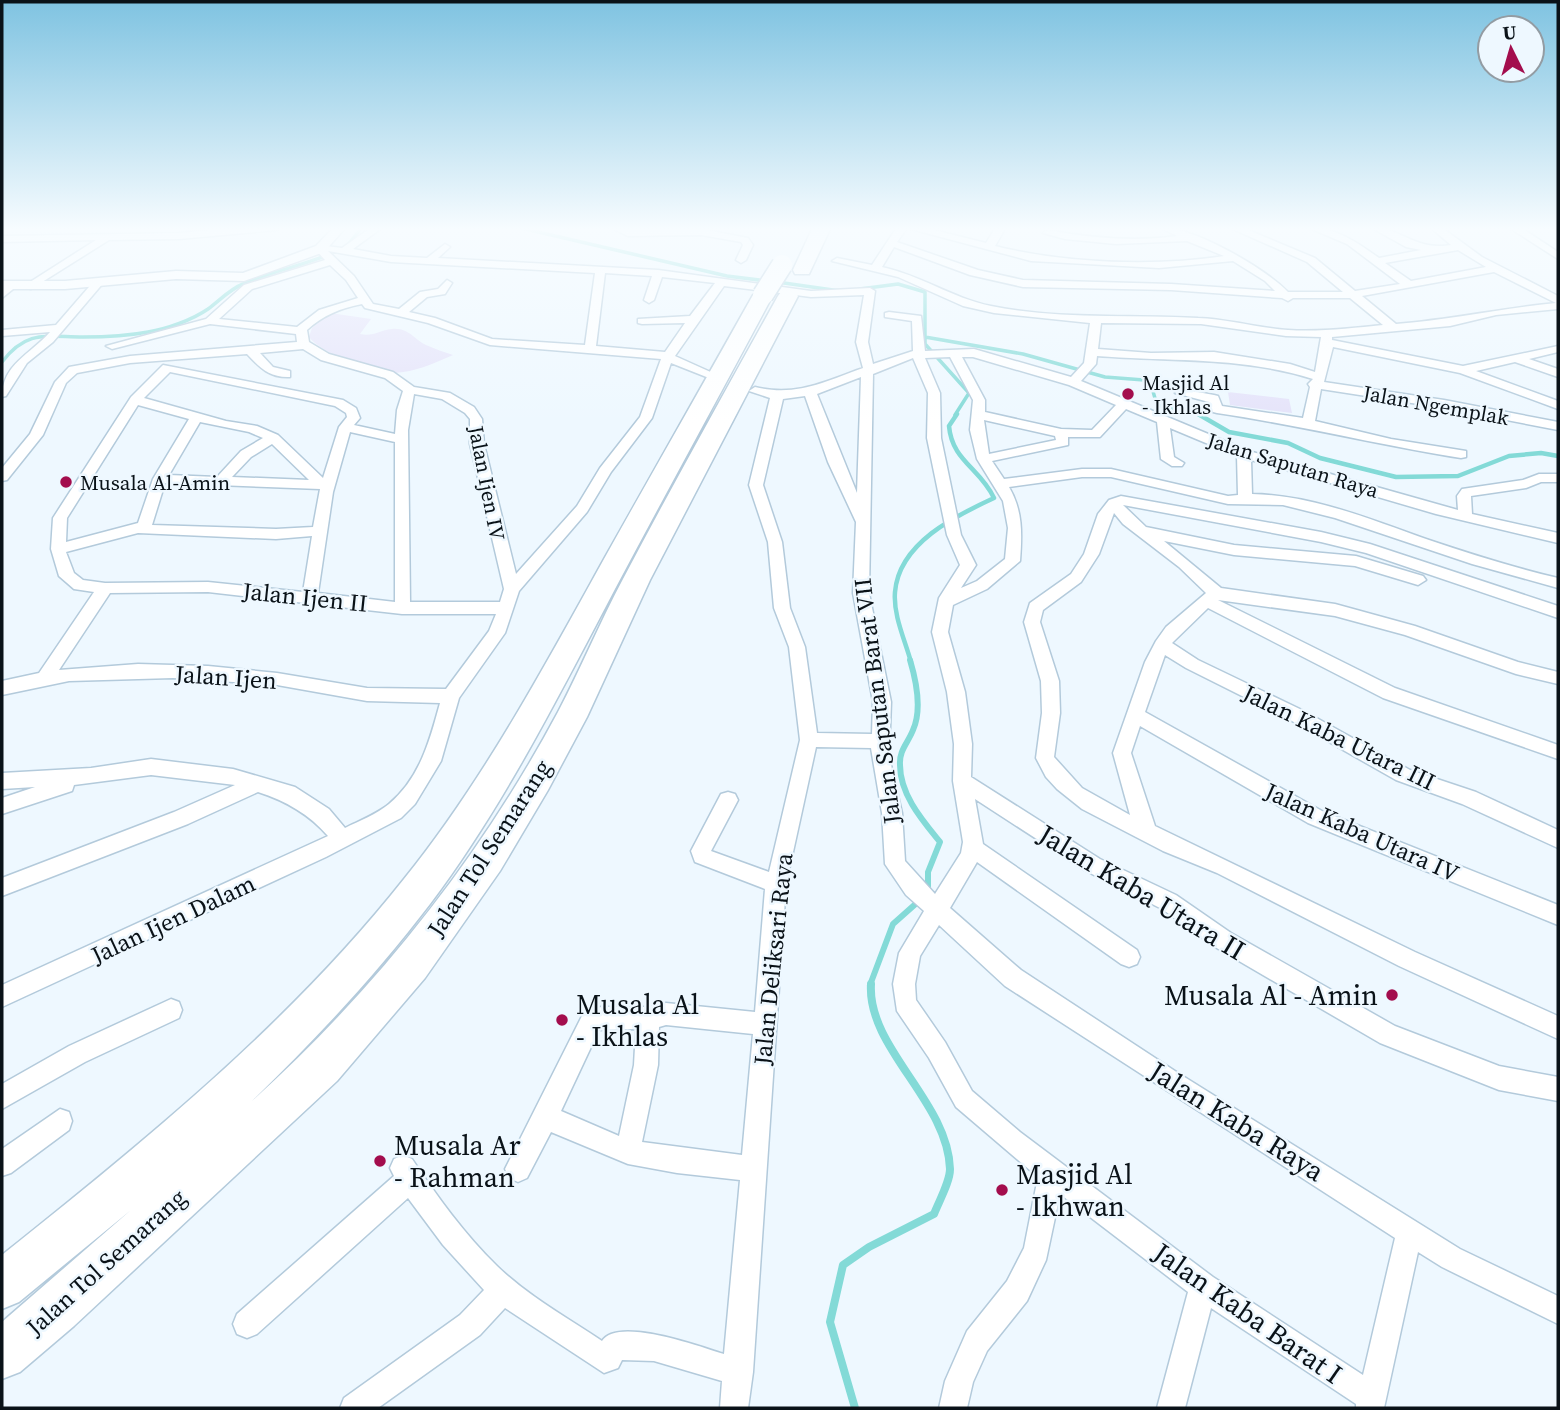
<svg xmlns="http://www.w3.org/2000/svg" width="1560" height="1410" font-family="'Source Serif 4',serif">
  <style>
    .green { fill: #e5e3fa }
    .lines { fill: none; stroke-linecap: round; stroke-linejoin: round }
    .stream-far3 { stroke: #83dad7; stroke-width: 3.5 }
    .stream-far2 { stroke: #83dad7; stroke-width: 4.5 }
    .stream-far1 { stroke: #83dad7; stroke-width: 6 }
    .stream { stroke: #83dad7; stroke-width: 8 }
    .minor-casing { stroke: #b3cadb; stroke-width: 3 }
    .tertiary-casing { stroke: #b3cadb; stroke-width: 3 }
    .motorway-casing { stroke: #b3cadb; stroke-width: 3 }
    .minor { fill: #fff; fill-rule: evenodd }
    .tertiary { fill: #fff; fill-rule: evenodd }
    .motorway { fill: #fff; fill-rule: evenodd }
    .motorway-bridge-casing { stroke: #b3cadb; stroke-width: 23; stroke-linecap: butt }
    .motorway-bridge { stroke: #fff; stroke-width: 20 }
    .poi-dot { fill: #a30d4d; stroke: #eef8ff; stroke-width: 2.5 }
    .labels { text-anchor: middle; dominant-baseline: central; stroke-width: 5; stroke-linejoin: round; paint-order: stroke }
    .far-poi-label { font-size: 21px; fill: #0a1218; stroke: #eef8ff; text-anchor: start }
    .far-street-label { font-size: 21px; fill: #0a1218; stroke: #eef8ff }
    .street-label { font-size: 24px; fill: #0a1218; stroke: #eef8ff }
    .near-street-label { font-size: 28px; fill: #0a1218; stroke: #eef8ff }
    .near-poi-label { font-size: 28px; fill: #0a1218; stroke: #eef8ff; text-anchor: start }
  </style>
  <rect width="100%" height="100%" fill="#eef8ff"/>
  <!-- green -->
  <path class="green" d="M330 313 371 319 360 334C374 337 379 330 392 329 408 327 415 340 426 345 435 349 444 352 453 355 435 363 415 372 394 373 373 373 321 353 309 337L312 328Z
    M1228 392 1289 399 1292 413 1230 405Z"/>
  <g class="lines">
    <!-- stream-far3 -->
    <path class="stream-far3" d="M517 227 727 276 767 281
      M348 245 362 227
      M777 282 840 291
      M860 289 898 284 925 292V344L969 393 955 415
      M925 337 1023 354 1105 377 1144 380 1152 388 1157 405 1202 415
      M2 362C27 329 47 337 83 337 104 337 127 336 148 332 167 329 192 320 208 309 219 301 230 289 243 284 274 270 308 265 339 250"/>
    <!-- stream-far2 -->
    <path class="stream-far2" d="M1198 414 1229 432 1288 443 1320 458 1396 477 1458 476 1509 456 1541 453 1558 456
      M911 662C905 640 893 615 895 592 899 543 955 516 994 498 980 468 952 461 949 426L957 414"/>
    <!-- stream-far1 -->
    <path class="stream-far1" d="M910 660C916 680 922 710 913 730 908 743 899 750 900 765 900 795 923 821 940 842L928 872V893
      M870 985 893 924 920 900"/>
    <!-- stream -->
    <path class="stream" d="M855 1408 830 1322 843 1265 869 1247 934 1214C939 1201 950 1182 950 1169 948 1101 867 1048 871 984"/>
    <!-- minor casing -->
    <g class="minor-casing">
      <path id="minor" d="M245 227H282L277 230 179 239 109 240 31 289 27 288V284L96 240 2 242V236L179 233Z
        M372 227H383L353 249 391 256 427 258 445 244 450 247 438 258 658 270 811 291 870 288 875 291 868 342 873 364 913 351 912 321 885 317V313L889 312 921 316 925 351 974 349 1071 377 1084 363 1090 323 994 313 963 306 898 277 832 261 837 258 872 265 897 227H922L986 243 996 227H1006L995 246C1063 263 1153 267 1224 256L1187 241 1116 244 1065 239 1043 233 1048 230C1091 238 1134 242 1177 236L1159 227C1194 227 1263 267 1288 292H1343L1307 262 1228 227H1241L1315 258 1355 291 1400 284 1347 244 1307 227C1335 227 1357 242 1379 258L1421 250 1406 247 1370 227C1401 227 1414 251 1451 245L1430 227H1441L1482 257 1558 296V309L1496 315 1450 326 1332 337V340L1463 366 1558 346V352L1529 359 1558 369V377L1515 362 1476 371 1558 401V409L1460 373 1333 347 1324 382 1444 400 1558 422V430L1444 408 1321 389 1315 421 1391 439 1466 451V457L1461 458C1379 445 1299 425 1217 413L1213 412 1209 402 1175 393 1181 389 1214 395 1218 396 1222 406 1303 418 1310 387 1308 384 1313 379C1240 356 1171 362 1097 356L1096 364 1081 381 1249 451 1458 510 1457 496 1462 489 1523 480 1539 474H1558V482H1541L1526 488 1471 496 1472 514 1558 533V543L1436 514 1251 460 1252 494C1313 495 1372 520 1429 540 1471 554 1514 568 1558 578V588L1472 564 1335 518 1283 505 1228 504 1111 477H1082L1009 487C1023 511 1022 534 1020 561L987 589 953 605 948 632 965 692 972 744 971 777 1100 859 1176 895 1231 933 1395 1026 1499 1066 1558 1077V1101L1499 1090 1380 1043 1215 947 1162 909 1086 871 975 799 983 844 1137 950 1140 957 1137 964 1129 967 1121 964 977 862 950 908 1021 970 1178 1073 1460 1249 1558 1296V1324L1442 1267 1418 1252 1384 1408H1356V1404L1211 1308 1185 1408H1157L1188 1292 1060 1194 1046 1260 1027 1301 987 1351 973 1382 967 1408H939L945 1381 967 1331 1007 1281 1024 1248 1038 1177 956 1107 929 1058 897 1011 893 984 899 953 924 911 906 895 885 864 882 813 871 748 816 747 786 884 753 1372 748 1408H720L722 1381 654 1361 622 1360 618 1368 604 1373 505 1308 480 1335 378 1408H340L344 1398 460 1315 484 1290 443 1245 408 1198 257 1334 247 1338 237 1334 233 1324 237 1314 394 1176 390 1168 394 1159 403 1155 412 1159C437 1196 464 1234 497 1266 527 1295 566 1317 602 1341 617 1316 701 1347 724 1354L740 1180 677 1173 628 1164 551 1132 527 1178 518 1182 509 1178 505 1169 583 1014 601 1007H648L666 1003 755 1012 765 889 695 862 691 851 721 794 728 792 735 794 738 800 711 851 769 872 800 740 789 647 774 608 768 542 749 485 770 398 749 391 755 387C796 397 824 382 863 368L856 342 864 295 811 297 724 286 675 356 715 374 709 378 671 363 652 418 611 472 587 512 519 591 505 633 459 698 441 761 415 804 401 818 326 857 2 1007V985L328 836C309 814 286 801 258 792L188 824 2 896V878L174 812 235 785 151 775 74 785 72 791 2 814V798L35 787 2 789V773L91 768 151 759 233 769 295 787 329 809 345 828C359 821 377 814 389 804 420 778 430 740 440 703L367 701 277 685 173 678 69 681 2 695V681L39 673 94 592 74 589 59 576 51 549 53 518 131 397 163 365 343 400 356 408 360 418 354 425 395 434 397 410 403 391 385 378 321 360 303 349 260 353 273 367 290 371V377C270 378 260 368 247 354L130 363 77 373 66 383 43 435 7 480 2 481V468L30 434 55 382 69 367 130 356 297 342 296 334 210 324 112 349 106 346 206 319 244 285 325 260 315 249 318 245 342 248ZM907 228 1031 261 1159 268 1233 261 1265 281 1275 291 1171 284 1023 280 978 270 897 242ZM894 247 970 275 1023 287 1171 290 1282 298 1288 301 1293 298H1350L1383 325C1352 328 1320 332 1288 330 1258 328 1228 319 1198 318 1129 314 1059 320 991 306 952 298 920 275 882 267ZM1458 250 1486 267 1411 281 1385 263ZM328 251 391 262 595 273 585 345 492 339 435 318 409 312 427 297 445 294 452 283 447 280 438 289 420 292 399 309 373 304 354 276ZM330 265 346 280 358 298 319 310 297 327 219 319 252 289ZM1494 272 1556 303C1502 308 1450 320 1396 324L1362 296ZM605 273 652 276 644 300 649 303 654 300 662 277 715 283 690 316 638 319V323L642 324 685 323 665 352 596 346ZM362 304 365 308 428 323 490 345 661 359 640 417 600 468 577 506 516 574 484 444 482 419 474 407 450 393 414 387 393 372 329 354 309 342 307 330C323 315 341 308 362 304ZM1101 323 1201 324 1286 336 1321 337 1315 372 1290 364 1214 352 1151 353 1098 349ZM950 357 973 400 970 430 977 459 1003 501 1008 528 1005 559 977 581 961 588 976 565 961 535 941 438 940 393 925 358ZM962 357H973L1069 385 1116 405 1092 430 1061 429 985 412V400ZM913 358 928 393 927 438 947 535 960 565 939 598 932 632 947 692 954 744 953 781 963 842 961 853 935 894 905 861 902 813 889 756 891 702 869 593 873 374ZM170 372 335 406 346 413 347 417 339 427 323 478 278 435 257 426 226 421 144 398ZM861 377 857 493 817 394ZM414 394 442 399 465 413 470 419V444L504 589 500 602H410L408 430ZM805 396 828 462 856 522 853 593 873 702 872 734 817 733 805 647 790 608 782 542 763 485 783 399ZM138 405 189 419 153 479 138 523 66 542 67 518ZM1126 409 1157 422 1161 459 1172 466H1182L1184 463 1174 457 1170 428 1237 456 1238 495 1228 496 1111 469H1082L1004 479 992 461 1068 445V437H1100ZM984 420 1055 436 1056 440 989 454ZM200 422 249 432 263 438 241 451 217 477 169 475ZM350 432 395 442V602L318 593 333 492ZM272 444 309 480 232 477 251 457ZM165 483 320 489 313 527 276 529 152 525ZM138 533 276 539 312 536 303 592 208 582 105 583 83 580 74 573 66 552ZM208 592 402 614H496L489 631 446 689 367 688 277 673 208 666 138 664 59 670 110 593ZM939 925 1005 986 1395 1238 1363 1375 1213 1277 1020 1132 972 1091 945 1042 916 1000 915 984 920 956ZM666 1025 753 1034 742 1155 642 1142 658 1065 659 1027ZM636 1029 634 1065 619 1136 561 1111 599 1030Z
        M609 227 629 230 701 229 748 238 753 245 746 260 741 263 736 260 743 245 741 242 701 235 628 236Z
        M1508 227H1520L1558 252V259Z
        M95 280 104 282 53 342 27 363 6 396 2 397C2 364 31 354 50 332L2 336V330L56 325Z
        M9 283 18 285 2 298V289Z
        M1121 496 1321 532 1370 544 1558 606V618L1366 553 1321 542 1123 505 1146 527 1234 545 1356 556 1423 576 1426 580 1418 585 1355 566 1234 555 1164 541 1221 588 1335 604 1415 626 1518 662 1558 672V684L1516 674 1405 635 1335 616 1218 600 1395 688 1558 745V759L1383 698 1208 608 1172 643 1198 660 1304 711 1410 770 1476 792 1558 830V848L1462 804 1396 780 1292 721 1186 668 1165 655 1145 712 1322 811 1558 905V925L1308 823 1140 726 1131 753 1155 826 1415 952 1558 1016V1039L1399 966 1217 873 1163 851 1082 809 1057 789 1046 777 1036 758 1042 713 1041 681 1024 622 1030 603 1071 574 1084 554 1098 514 1109 500ZM1114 513 1123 524 1179 567 1206 593 1166 627 1156 641 1145 662 1113 753 1130 815 1082 788 1054 757 1060 713 1059 681 1040 622 1043 610 1081 582 1099 554Z
        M171 999 179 1002 182 1010 179 1018 85 1062 2 1109V1084L69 1046Z
        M60 1109 69 1112 72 1121 69 1130 11 1173 2 1176V1149Z"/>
    </g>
    <!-- tertiary casing -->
    <g class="tertiary-casing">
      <path id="tertiary" d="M334 227H346L324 252 244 281 176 279 65 289H2V281H65L176 271 243 273 316 246Z"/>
    </g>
    <!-- motorway casing -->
    <g class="motorway-casing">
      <path id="motorway" d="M813 227H831L809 274H795L793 270Z
        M763 289 773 295C721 393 667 491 615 589 558 697 503 807 430 904 376 975 316 1039 252 1101 375 990 480 858 558 712 581 668 600 622 623 579 673 484 726 390 778 296L781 292H795L798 296 650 580 587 717 548 790 500 871 425 978 337 1081 74 1326 20 1372 2 1379V1322L131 1210 19 1302 2 1309V1255C145 1141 290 1023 404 879 483 781 543 669 604 559 653 471 704 383 753 295Z"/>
    </g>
    <!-- minor -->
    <use href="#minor" class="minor"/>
    <!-- tertiary -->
    <use href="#tertiary" class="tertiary"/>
    <!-- motorway -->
    <use href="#motorway" class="motorway"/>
    <!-- motorway-bridge casing -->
    <g class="motorway-bridge-casing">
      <path id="motorway-bridge" d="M763 295 782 265"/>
    </g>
    <!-- motorway-bridge -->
    <use href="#motorway-bridge" class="motorway-bridge"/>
  </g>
  <!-- sky -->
  <linearGradient id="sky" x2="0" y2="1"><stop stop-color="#7fc3e1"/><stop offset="0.54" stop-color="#f7fcff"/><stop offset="1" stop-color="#f7fcff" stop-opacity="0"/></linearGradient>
  <rect width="1560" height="424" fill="url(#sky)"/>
  <!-- markers -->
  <g class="poi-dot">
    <circle cx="1128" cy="394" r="7"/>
    <circle cx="66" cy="482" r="7"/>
    <circle cx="1392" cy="995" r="7"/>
    <circle cx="562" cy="1020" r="7"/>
    <circle cx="380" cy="1161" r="7"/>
    <circle cx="1002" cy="1190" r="7"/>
  </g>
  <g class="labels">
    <!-- far-poi labels -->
    <g class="far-poi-label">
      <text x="1142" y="382">Masjid Al<tspan x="1142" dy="24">- Ikhlas</tspan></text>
      <text x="80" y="482">Musala Al-Amin</text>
    </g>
    <!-- far-street labels -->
    <g class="far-street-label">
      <text transform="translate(1436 405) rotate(10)">Jalan Ngemplak</text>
      <text transform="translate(1293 465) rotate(17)">Jalan Saputan Raya</text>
      <text transform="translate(487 483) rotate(79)">Jalan Ijen IV</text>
    </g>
    <!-- street labels -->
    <g class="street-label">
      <text transform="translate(305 597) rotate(6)">Jalan Ijen II</text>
      <text transform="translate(226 677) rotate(4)">Jalan Ijen</text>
      <text transform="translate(877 701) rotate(-97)">Jalan Saputan Barat VII</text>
      <text transform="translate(1339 737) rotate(26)">Jalan Kaba Utara III</text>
      <text transform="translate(1362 832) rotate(24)">Jalan Kaba Utara IV</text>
      <text transform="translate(489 848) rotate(-57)">Jalan Tol Semarang</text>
      <text transform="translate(173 919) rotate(-25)">Jalan Ijen Dalam</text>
      <text transform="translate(773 959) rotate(-84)">Jalan Deliksari Raya</text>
      <text transform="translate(106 1262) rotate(-42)">Jalan Tol Semarang</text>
    </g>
    <!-- near-street labels -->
    <g class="near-street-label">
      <text transform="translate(1142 892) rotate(31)">Jalan Kaba Utara II</text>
      <text transform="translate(1237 1121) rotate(32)">Jalan Kaba Raya</text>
      <text transform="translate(1248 1313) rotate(35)">Jalan Kaba Barat I</text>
    </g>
    <!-- near-poi labels -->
    <g class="near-poi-label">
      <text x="1378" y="995" text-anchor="end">Musala Al - Amin</text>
      <text x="576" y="1004">Musala Al<tspan x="576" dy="32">- Ikhlas</tspan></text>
      <text x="394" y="1145">Musala Ar<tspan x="394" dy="32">- Rahman</tspan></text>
      <text x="1016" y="1174">Masjid Al<tspan x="1016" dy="32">- Ikhwan</tspan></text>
    </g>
  </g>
  <!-- border -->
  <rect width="1560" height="1410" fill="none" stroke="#0a1218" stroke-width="7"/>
  <!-- north arrow -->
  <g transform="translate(1511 49) rotate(355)"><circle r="33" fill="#eef8ff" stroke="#939ca3" stroke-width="2"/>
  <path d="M0-5L12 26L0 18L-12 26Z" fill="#a30d4d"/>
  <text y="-10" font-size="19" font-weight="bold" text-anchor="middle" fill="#0a1218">U</text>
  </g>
</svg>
